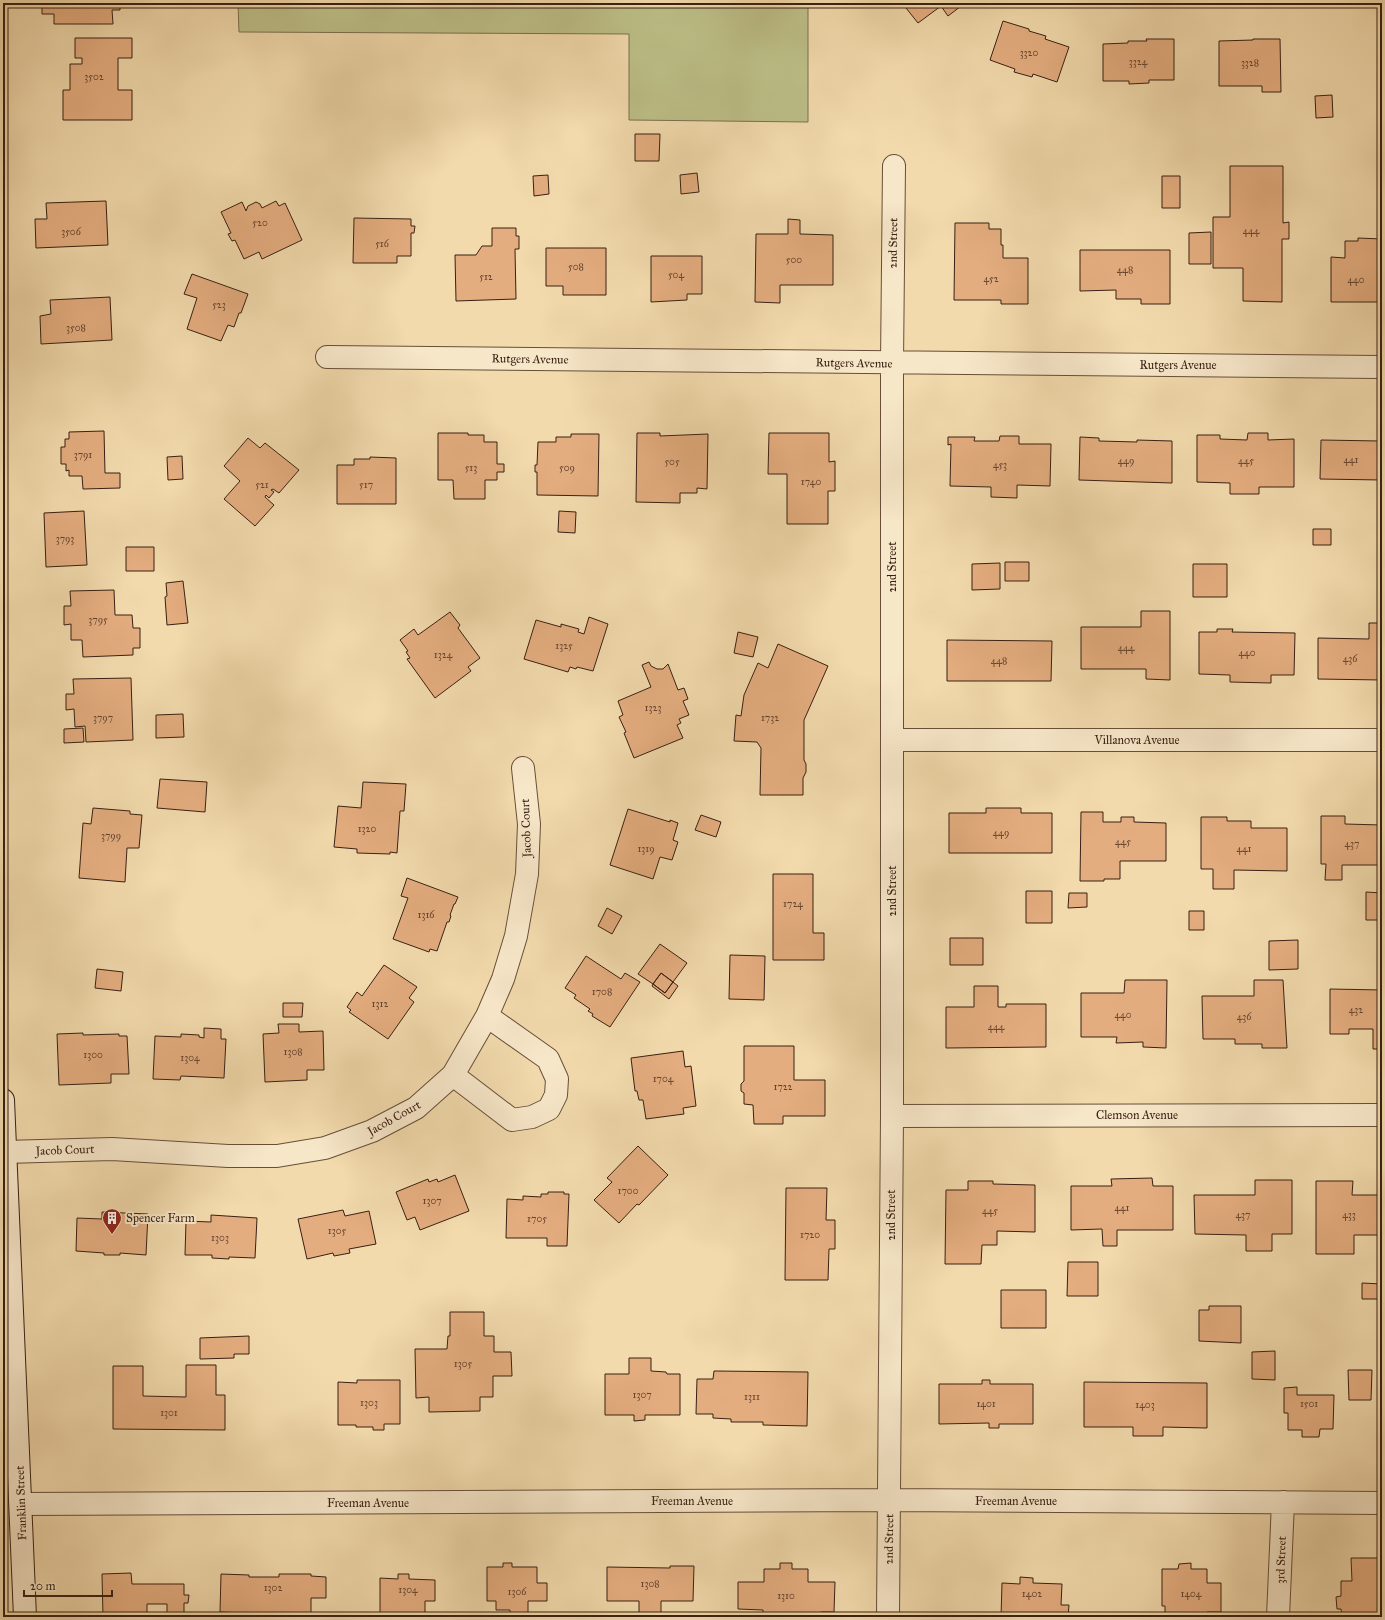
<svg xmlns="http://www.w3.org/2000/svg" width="1385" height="1620" font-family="'IM FELL Great Primer',serif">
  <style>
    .green { fill: #bdbf88; stroke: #7b704e }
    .building { fill: #e4ad7f; stroke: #392013 }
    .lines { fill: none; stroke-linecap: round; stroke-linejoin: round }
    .street-casing { stroke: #674e39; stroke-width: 24 }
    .secondary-casing { stroke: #392013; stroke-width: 24 }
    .street { stroke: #f7e7c9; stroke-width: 22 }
    .secondary { stroke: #f7e7c9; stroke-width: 22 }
    .labels { text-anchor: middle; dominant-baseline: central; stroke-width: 4; stroke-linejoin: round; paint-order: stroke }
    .number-label { font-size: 10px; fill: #64432e }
    .street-label { font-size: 12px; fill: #392013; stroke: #f7e7c9 }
    .poi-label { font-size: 12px; fill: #392013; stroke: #f7e7c9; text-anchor: start }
  </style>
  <rect width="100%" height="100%" fill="#f2daac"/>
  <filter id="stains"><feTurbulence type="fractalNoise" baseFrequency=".005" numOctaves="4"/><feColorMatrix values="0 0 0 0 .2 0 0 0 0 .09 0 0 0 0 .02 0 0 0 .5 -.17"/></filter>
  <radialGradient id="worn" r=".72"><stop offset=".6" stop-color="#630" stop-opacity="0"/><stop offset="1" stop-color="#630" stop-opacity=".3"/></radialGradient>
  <!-- green -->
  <path class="green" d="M238 3H808V122L629 120V34L239 32Z"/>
  <!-- building -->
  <path class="building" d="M42 3H120V10H112L113 24H54V14H42Z
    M902 3H965L948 16 941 6 918 23Z
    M1003 21 1029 29V31L1046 36 1045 39 1069 47 1057 82 1033 74 1032 77 1014 72 1015 69 990 60Z
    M75 38H132V58H118V90H132V120H63V90H70V64H82V58H75Z
    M1146 39H1174V80H1149V83L1129 84V81H1103V44L1128 43V41H1147Z
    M1253 39H1280L1281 92H1262V86H1219V41L1253 40Z
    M1332 95 1333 117 1316 118 1315 96Z
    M635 134H660L659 161H635Z
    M1230 166H1283V223L1289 222V239H1282V302L1243 301V268H1213V217H1230Z
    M697 173 699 192 681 194 680 175Z
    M548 175 549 194 534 196 533 176Z
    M1162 176H1180V208H1162Z
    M106 201 108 245 36 248 35 219H47L46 203Z
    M276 201 279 206 285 203 302 240 262 259 259 252 244 259 235 240 232 241 228 234 231 233 221 212 242 202 246 211 248 206 256 202 260 204 262 208Z
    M354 218 411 219V226H415L414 233H411V256H397V263H353Z
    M788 219 800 220V234L833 235V285H780V303L755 302 756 234H788Z
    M955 223H989V229H1001V245H1003V258H1028V304H1001V300H954Z
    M492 228H516V236H519V249H515L516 299 456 301 455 255H476L482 246H492Z
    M1211 232V264H1189V233Z
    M1358 238 1382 239V302H1331V257L1345 258V241H1358Z
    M546 248H606V295H563V286H546Z
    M1080 250H1170V304H1141V299H1116V290L1080 291Z
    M651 256H702V294H687V300L651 302Z
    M192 274 248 294 241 313H239L234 327 228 325 221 341 187 329 197 298 184 294Z
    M110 297 112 340 41 344 40 316 51 314 50 300Z
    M104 431 105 473H120V488L83 489 82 476H69V470L66 471V464H61V447H65V439H69V432Z
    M438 433H468V435H484V442H497V464H504V472H497V480H485V499H454L453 480H438Z
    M637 433H660V436L708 434 707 489 697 488V493H680V503L636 502Z
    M769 433H829V462L835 461V491H828V524H787V474H768Z
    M1248 433H1268V440L1294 439V487H1259V494H1230V483L1197 482V435H1220V439L1247 440Z
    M571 434H599L598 496 537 495V472H535V465H537L538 442H556V437H571Z
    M1000 436H1019V444H1051L1050 486 1017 485V498L991 497V487L950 486 951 444 948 445V437H975L974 441H999Z
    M1080 437 1099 438V441L1137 442V440L1172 441V483L1079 480Z
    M248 438 260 448 265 443 299 470 279 493 273 489 271 490 274 492 269 498 266 495 265 497 274 505 255 526 224 499 240 481 224 466Z
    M1380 438H1382V480L1320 479 1321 440 1380 441Z
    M182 456 183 479 168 480 167 457Z
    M370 457 396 458V504H337V465H354V459H370Z
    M84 511 87 565 46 567 44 513Z
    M559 511 576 512 575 533 558 532Z
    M1313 529H1331V545H1313Z
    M126 547H154V571H126Z
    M1005 562H1029V581H1005Z
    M1000 563V589L972 590V564Z
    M1193 564H1227V597H1193Z
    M183 581 188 623 167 625 165 597 167 596 166 583Z
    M114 590 115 615H132L133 628H140V648H133V655L83 657 82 640H71V624L64 625V606H71L70 591Z
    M1141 611H1170V680L1146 679V669H1081V627H1141Z
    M450 612 460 625 458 628 480 658 468 667 471 671 435 698 407 659 410 658 406 652 408 651 400 640 414 629 418 635Z
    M589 617 608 624 593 671 577 667 576 669 570 667 568 672 524 659 536 620 561 627V624L579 629 578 632 584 634Z
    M1369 623H1382V680L1318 679V638L1369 639Z
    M1217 629H1233L1232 632 1295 633 1294 675H1271V683L1230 682V675L1199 674V632H1217Z
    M738 632 758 637 753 657 734 653Z
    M947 640 1052 641 1051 681H947Z
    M778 644 828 666 804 720V760L806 764V772L803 778V795H760L761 748 757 742 734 741 736 715 741 716 744 695 758 663 768 668Z
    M649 662 651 666 657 669H663L668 664 678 690 684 688 688 699 683 701 689 715 679 719 681 723 677 725 683 738 634 758 624 733 626 732 619 717 623 715 618 701 651 687 642 665Z
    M131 678 133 740 86 742 85 726 75 727 74 709 66 710V694H74L73 679Z
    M183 714 184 737 156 738V715Z
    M83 728 84 742 64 743V729Z
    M160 779 207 782 205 812 157 808Z
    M363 782 406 784 404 811H400L397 853 390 852V854L357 853V849L334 847 338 806 361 808Z
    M93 808 130 811V814L142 815 139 848H127L125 882 79 878 83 823 91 824Z
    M986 808H1021V813H1052V853H949V813H986Z
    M628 809 670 822V820L678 823 673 840 678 842 672 860 660 857 653 879 610 865Z
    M1081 812H1103V822H1121V817H1134V822L1166 823V861H1120V879H1104V881H1080Z
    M701 815 721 822 716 837 695 830Z
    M1321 816H1345V824L1382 825V865H1342V880H1325L1326 864H1321Z
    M1201 817H1227V821H1251V828H1287V871L1234 870V889H1213V869H1201Z
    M773 874H813V933H824V960H773Z
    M407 878 458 897 455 904H454L450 915 451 916 449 922H447L437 951 430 949 429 952 393 939 408 898 401 896Z
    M1026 891H1052V923H1026Z
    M1366 892 1382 893V920H1366Z
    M1069 893H1087V907L1068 908Z
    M607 908 622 916 612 934 598 926Z
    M1189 911H1204V930H1189Z
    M950 938H983V965H950Z
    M1298 940V969L1269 970V941Z
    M660 944 687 963 673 982 661 973 653 984 638 974Z
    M730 955 765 956 764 1000 729 999Z
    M586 956 621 979 625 973 640 982 610 1027 592 1016 593 1014 588 1011 590 1009 574 998 576 995 565 988Z
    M384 965 417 987 409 998 414 1002 388 1039 349 1012 351 1010 347 1007 357 992 362 996Z
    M97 969 123 972 121 991 95 988Z
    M661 973 673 982 665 993 653 984Z
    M1125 980H1167L1166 1048 1143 1047V1042L1116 1043 1117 1037H1081V993H1124Z
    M1254 980H1283L1287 1048H1262V1044H1235V1039H1203L1202 996H1254Z
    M673 982 678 986 669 999 652 986 653 984 665 993Z
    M974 986H998V1007H1006V1004H1046V1047L946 1048V1007H974Z
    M1330 989 1382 990V1049H1373V1029H1349V1034H1330Z
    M283 1003H303L302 1017H283Z
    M278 1024H299V1032L323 1031 324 1070H307V1080L265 1082 263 1034 279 1033Z
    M204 1028 221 1029V1039H226L224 1078 181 1076 180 1080 153 1079 155 1036 181 1037V1034L199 1035V1037L204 1038Z
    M83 1033V1035L119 1034V1036H127L129 1074H111V1083L59 1085 57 1034Z
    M744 1046H794V1080H825V1116H783V1124H754L753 1105 744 1104V1093L741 1091V1084L744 1081Z
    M683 1051 685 1067 691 1066 696 1106 683 1108 684 1114 646 1119 643 1100H639L637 1091H635L631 1058Z
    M638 1146 668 1175 639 1205 637 1204 619 1223 594 1200 612 1182 607 1178Z
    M455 1175 469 1211 420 1230 415 1217 407 1220 396 1192 428 1179 429 1182 437 1179 438 1182Z
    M1152 1178 1153 1186H1173V1230H1117V1246H1103L1102 1229 1071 1230V1186H1112L1111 1179Z
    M1255 1180H1292V1234H1272V1251H1246V1235L1195 1234 1194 1195H1255Z
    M968 1181H993V1184L1035 1185V1232L997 1231V1245H982L981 1264H945L946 1190H968Z
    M1316 1181H1353L1352 1195H1382V1235H1354V1254H1316Z
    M786 1188H827L826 1220H835V1249H829L828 1280H785Z
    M548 1192H564V1194H569L567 1246H547V1238H506L507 1199 523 1200V1196L541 1197V1194H548Z
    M343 1210 345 1216 369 1211 376 1244 349 1249 350 1253 334 1256 333 1253 307 1259 298 1219Z
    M102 1212 148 1214 146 1255 120 1253V1255H104V1253L76 1251 77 1218 102 1219Z
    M211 1215 257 1218 255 1258 229 1257V1259L212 1258V1255H185L186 1221 211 1222Z
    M1068 1262H1098V1296H1067Z
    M1362 1283 1382 1284V1299H1362Z
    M1001 1290H1046V1328H1001Z
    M1209 1306H1241V1343L1199 1341V1310H1209Z
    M450 1312H484V1336H494V1352H511L512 1376H493V1397H480V1411L429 1412V1397L416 1398 415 1349H447L448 1336H450Z
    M249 1336V1354H234V1358L200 1359V1338Z
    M1275 1351V1380L1252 1379V1352Z
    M629 1358H651V1371L666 1372 667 1374H680V1415H645V1420L634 1421V1415H605V1374H629Z
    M186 1365H216V1395H225V1430L113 1429V1366H143V1396L186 1397Z
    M1348 1370H1372L1371 1400H1349Z
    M714 1371 808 1372 807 1426 763 1425V1422H731V1419L713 1418V1414H696L697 1379H713Z
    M357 1380H400V1424H384V1430H373V1427H356V1425H338V1382L357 1383Z
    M982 1380H990V1384H1033V1424H999V1428H989V1423L939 1424V1384H982Z
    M1084 1382 1207 1383V1428L1163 1427V1436H1133V1427H1084Z
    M1297 1387V1395H1334L1333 1429H1320L1319 1437H1302V1430H1288V1413H1284V1388Z
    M1351 1558H1382V1601H1379V1617H1342L1341 1609H1337L1336 1597 1341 1596V1581H1352Z
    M503 1563H512V1567H537V1583H547V1601H528V1617H510V1610H496V1601H487V1567H503Z
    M780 1563H792V1569H808V1582H835L834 1612H821V1617H763V1610L738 1609V1582H764V1569H780Z
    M1191 1563V1569H1207V1583H1221V1612H1207V1617H1165V1606H1162V1569H1178L1179 1564Z
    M670 1566H694L693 1601H661V1616H639V1601H607V1567L670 1568Z
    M131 1573 132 1584H184V1595H189L188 1603H184V1617H167V1604H147V1617H103L102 1574Z
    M221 1574 249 1575V1577H279V1574H311V1576L326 1577V1598H311V1617H247V1613L220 1612Z
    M398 1574H409V1579L435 1580V1601H425V1617H380V1578L398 1579Z
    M1020 1577 1033 1578V1583L1062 1584 1061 1605H1069L1068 1617H1001L1002 1583 1020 1584Z"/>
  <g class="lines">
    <!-- street casing -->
    <g class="street-casing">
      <path id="street" d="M327 357 1382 367
        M892 740H1382
        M453 1075 512 1120 532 1117 549 1109 556 1095 557 1079 548 1059 487 1016
        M892 1116 1382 1115
        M5 1152 112 1149 228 1156H277L325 1148 372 1131 416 1108 453 1075 487 1016 503 979 516 936 527 874 529 824 523 768
        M21 1504 890 1500 1382 1503
        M888 1617 892 1116V363L894 166
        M1278 1617 1283 1502"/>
    </g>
    <!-- secondary casing -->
    <g class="secondary-casing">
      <path id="secondary" d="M3 1100 25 1617"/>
    </g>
    <!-- street -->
    <use href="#street" class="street"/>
    <!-- secondary -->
    <use href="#secondary" class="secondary"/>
  </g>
  <!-- icons -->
  <defs>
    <g id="building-pin" transform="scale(1)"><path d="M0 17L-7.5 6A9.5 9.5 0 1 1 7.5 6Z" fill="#8f2418" stroke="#f7e7c9"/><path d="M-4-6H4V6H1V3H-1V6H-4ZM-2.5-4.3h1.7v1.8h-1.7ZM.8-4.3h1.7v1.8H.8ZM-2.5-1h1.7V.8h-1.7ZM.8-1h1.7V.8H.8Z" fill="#fff"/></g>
  </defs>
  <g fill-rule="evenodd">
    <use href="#building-pin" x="112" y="1218"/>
  </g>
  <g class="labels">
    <!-- number labels -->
    <g class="number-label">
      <text x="1029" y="53">3320</text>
      <text x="1138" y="62">3324</text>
      <text x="1250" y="63">3328</text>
      <text x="94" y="77">3502</text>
      <text x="260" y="223">520</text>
      <text x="1251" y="231">444</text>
      <text x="71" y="232">3506</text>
      <text x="382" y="244">516</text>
      <text x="794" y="260">500</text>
      <text x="576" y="267">508</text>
      <text x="1125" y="270">448</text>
      <text x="676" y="275">504</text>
      <text x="486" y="277">512</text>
      <text x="991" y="279">452</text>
      <text x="1356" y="280">440</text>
      <text x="219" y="305">523</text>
      <text x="76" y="328">3508</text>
      <text x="83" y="455">3791</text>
      <text x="1351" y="460">441</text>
      <text x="1126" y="461">449</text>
      <text x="1246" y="461">445</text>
      <text x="672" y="462">505</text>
      <text x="1000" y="465">453</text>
      <text x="471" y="468">513</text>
      <text x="567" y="468">509</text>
      <text x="811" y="482">1740</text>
      <text x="262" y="485">521</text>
      <text x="366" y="485">517</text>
      <text x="65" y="539">3793</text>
      <text x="98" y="620">3795</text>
      <text x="564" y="646">1325</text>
      <text x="1126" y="648">444</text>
      <text x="1247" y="653">440</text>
      <text x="443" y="655">1324</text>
      <text x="1350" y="659">436</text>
      <text x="999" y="661">448</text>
      <text x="653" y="708">1323</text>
      <text x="103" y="718">3797</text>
      <text x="770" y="718">1732</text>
      <text x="367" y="829">1320</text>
      <text x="1001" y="833">449</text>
      <text x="111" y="836">3799</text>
      <text x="1123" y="842">445</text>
      <text x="1352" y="844">437</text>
      <text x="646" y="849">1319</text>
      <text x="1244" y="849">441</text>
      <text x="793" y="904">1724</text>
      <text x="426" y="915">1316</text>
      <text x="602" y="992">1708</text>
      <text x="380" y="1004">1312</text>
      <text x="1356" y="1010">432</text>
      <text x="1123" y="1015">440</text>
      <text x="1244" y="1017">436</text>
      <text x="996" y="1027">444</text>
      <text x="293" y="1052">1308</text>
      <text x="93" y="1055">1300</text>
      <text x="190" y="1058">1304</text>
      <text x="663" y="1079">1704</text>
      <text x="783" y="1087">1722</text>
      <text x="628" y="1191">1700</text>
      <text x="432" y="1201">1307</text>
      <text x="1122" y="1208">441</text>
      <text x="990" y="1211">445</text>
      <text x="1243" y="1215">437</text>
      <text x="1349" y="1215">433</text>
      <text x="537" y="1219">1705</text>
      <text x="337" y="1231">1305</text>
      <text x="810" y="1235">1720</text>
      <text x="220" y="1238">1303</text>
      <text x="463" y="1364">1305</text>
      <text x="642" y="1395">1307</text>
      <text x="752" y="1397">1311</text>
      <text x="369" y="1403">1303</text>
      <text x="986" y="1404">1401</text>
      <text x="1309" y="1404">1501</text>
      <text x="1145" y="1405">1403</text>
      <text x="169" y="1413">1301</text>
      <text x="650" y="1584">1308</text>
      <text x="273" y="1588">1302</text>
      <text x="408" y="1590">1304</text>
      <text x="517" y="1592">1306</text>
      <text x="1032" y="1594">1402</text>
      <text x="1191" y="1594">1404</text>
      <text x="786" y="1596">1310</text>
    </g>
    <!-- street labels -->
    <g class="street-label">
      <text transform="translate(893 243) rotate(-89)">2nd Street</text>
      <text transform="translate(530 359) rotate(1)">Rutgers Avenue</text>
      <text transform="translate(854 363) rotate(1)">Rutgers Avenue</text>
      <text x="1178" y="365">Rutgers Avenue</text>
      <text transform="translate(892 567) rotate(-90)">2nd Street</text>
      <text x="1137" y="740">Villanova Avenue</text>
      <text transform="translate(526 828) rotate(-92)">Jacob Court</text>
      <text transform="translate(892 891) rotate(-90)">2nd Street</text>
      <text x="1137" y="1115">Clemson Avenue</text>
      <text transform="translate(394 1118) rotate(-29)">Jacob Court</text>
      <text transform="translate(65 1150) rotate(-2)">Jacob Court</text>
      <text transform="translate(891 1215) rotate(-90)">2nd Street</text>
      <text x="692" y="1501">Freeman Avenue</text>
      <text x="1016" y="1501">Freeman Avenue</text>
      <text transform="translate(21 1503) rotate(-92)">Franklin Street</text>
      <text x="368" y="1503">Freeman Avenue</text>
      <text transform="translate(889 1539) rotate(-89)">2nd Street</text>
      <text transform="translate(1281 1560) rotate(-88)">3rd Street</text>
    </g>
    <!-- poi labels -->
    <g class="poi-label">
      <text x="126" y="1218">Spencer Farm</text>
    </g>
  </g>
  <!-- margin -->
  <rect width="1385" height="1620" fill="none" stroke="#f2daac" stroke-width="16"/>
  <rect x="4" y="4" width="1377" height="1612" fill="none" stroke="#392013" stroke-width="2"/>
  <rect x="8" y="8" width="1369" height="1604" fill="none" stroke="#392013"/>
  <!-- scale -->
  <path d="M24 1590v6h88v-6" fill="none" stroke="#392013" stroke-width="2"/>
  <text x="30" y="1590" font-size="12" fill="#392013" stroke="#f7e7c9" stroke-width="3" paint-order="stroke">20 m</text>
  <rect width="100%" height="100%" filter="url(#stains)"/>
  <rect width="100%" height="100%" fill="url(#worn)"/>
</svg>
